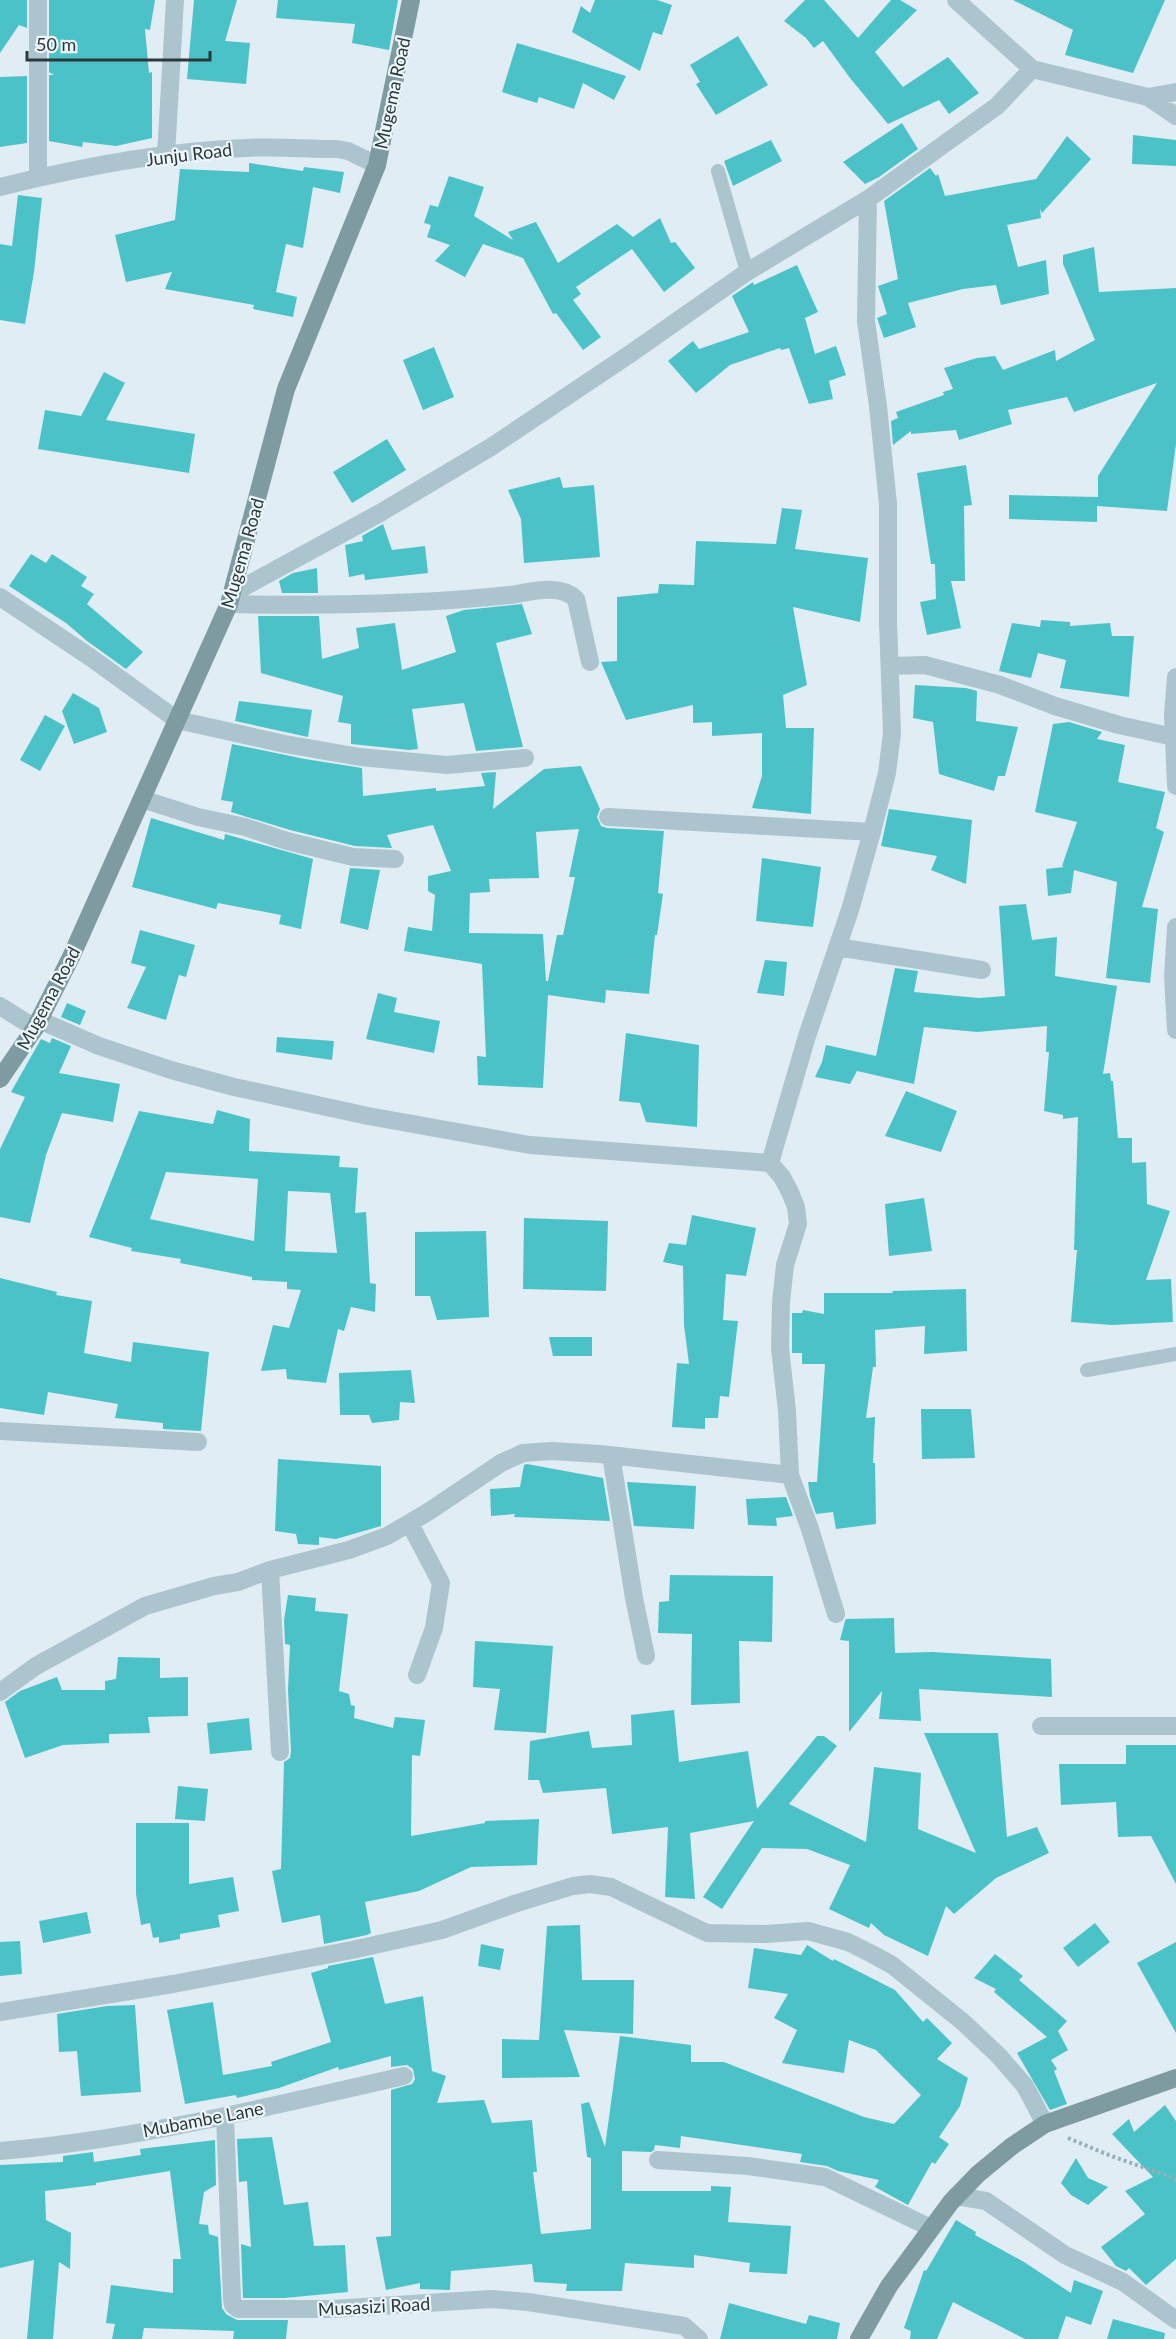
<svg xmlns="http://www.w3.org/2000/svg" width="1176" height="2339" font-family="Lato,sans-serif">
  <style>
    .building { fill: #4bc2c7; fill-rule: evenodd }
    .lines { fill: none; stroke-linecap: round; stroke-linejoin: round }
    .path { stroke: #96b0b9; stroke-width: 4; stroke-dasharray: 3 3; stroke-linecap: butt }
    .lane { stroke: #acc4cd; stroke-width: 14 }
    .street { stroke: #acc4cd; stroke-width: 18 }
    .secondary { stroke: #7d9ba1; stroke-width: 18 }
    .labels { text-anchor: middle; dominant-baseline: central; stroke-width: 4.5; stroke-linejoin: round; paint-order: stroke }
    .street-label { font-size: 18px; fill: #2b393a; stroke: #edf6fb }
  </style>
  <rect width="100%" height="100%" fill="#e0edf4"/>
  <!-- building -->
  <path class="building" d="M0 0H27V28L19 25 0 53Z
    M49 0H155L150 30 145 29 149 73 152 72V138L116 146 83 142 82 147 49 141V75H54L49 72V51L52 38 49 37Z
    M194 0H237L225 41 250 43 246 84 187 79Z
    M278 0H398L389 50 352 43 355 24 276 18Z
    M595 0H657L672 5 662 35 653 32 640 71 572 32 581 6 590 13Z
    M805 0H824L858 38 891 0H900L917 10 875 52 903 87 948 57 979 93 949 114 939 100 888 124 850 78 823 41 814 48 806 38 784 21Z
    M1013 0H1165L1133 73 1065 55 1073 30Z
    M738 36 768 85 716 115 696 84 700 82 690 65Z
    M517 43 571 59 626 76 614 100 583 83 574 109 539 97 537 103 502 92Z
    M27 76V143L0 147V77Z
    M902 123 918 149 879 177 865 184 843 162Z
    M1133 135 1176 140V166L1132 164Z
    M1067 136 1091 159 1042 213 1040 209 1041 218 1007 225 1018 267 1046 260 1049 294 1001 305 996 285 963 289 908 303 916 327 884 338 877 318 887 314 878 286 898 279 884 201 930 168 936 176 938 174 945 196 1036 179Z
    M771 140 782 161 733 186 724 161Z
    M249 163 303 171 304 167 344 172 340 193 313 187 303 248 286 244 276 292 297 297 293 317 253 309 254 305 165 289 172 272 126 282 115 235 175 220 180 169 249 172Z
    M449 176 484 187 474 216 513 240 508 232 536 222 558 263 617 224 633 237 660 218 671 243 675 242 695 268 664 292 632 249 576 287 581 294 573 300 601 337 583 350 556 313 553 314 523 258 483 244 465 277 435 261 450 245 427 237 431 225 424 223 430 205 438 207Z
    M18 195 42 198 34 272 25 324 0 320V244L12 246Z
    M1094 247 1099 292 1176 288V444L1167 511 1097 506V522L1009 519V495L1098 497V476L1157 383 1074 412 1067 397 1008 410 1012 424 959 440 956 430 911 434V431L893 445 891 421 898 418 896 412 944 395 943 392 953 389 944 368 977 358 995 356 1003 370 1055 350 1056 361 1095 340 1063 264V255Z
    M797 265 818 312 805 318 815 354 836 346 846 375 829 381 833 399 809 404 789 348 781 350 780 348 730 365 696 393 668 361 693 341 699 349 749 332 732 296 753 282 754 285Z
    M434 347 454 397 423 410 403 360Z
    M104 372 125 383 106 420 195 434 189 473 38 449 45 410 81 416Z
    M387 439 406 470 352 503 333 472Z
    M966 465 972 505 964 506 965 581H951L961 628 927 635 920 602 936 599 935 564H931L917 473Z
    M560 477 563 488 594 485 600 557 524 563 521 519 508 490Z
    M782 508 802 510 795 549 868 558 860 622 793 607 807 685 783 695 786 728H814L811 814 752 808 762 776V733L712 736V722L693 723V705L626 720 601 662 617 661V597L658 593 659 584 694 585 696 541 776 544Z
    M383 524 392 550 425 546 428 573 365 580 364 574 349 577 345 545 363 541 362 536Z
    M31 554 46 563 52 554 87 577 81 586 94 594 87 604 143 652 126 669 87 641 66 623 9 586Z
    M317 568 318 593H282L279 581 293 573Z
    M522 604 532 634 496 643 523 747 476 751 464 703 412 709 418 749 409 750 351 744V724L338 722 343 696 261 673 258 616H319L322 659 359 648 356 628 395 623 402 670 456 652 446 616 464 610Z
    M1041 620 1070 622V626L1110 623 1112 636H1134L1129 697 1060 688 1066 660 1038 653 1031 678 999 671 1012 623 1040 627Z
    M915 685 966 688 977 691 976 721 1018 727 1005 776H998L994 791 939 774 933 722 913 718Z
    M73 693 99 708 107 732 74 744 62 711Z
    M239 701 312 710 308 737 235 721Z
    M45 715 65 726 40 771 20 760Z
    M1069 722 1102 732 1097 739 1125 745 1118 782 1165 792 1156 828 1164 832 1142 907 1158 909 1150 983 1106 978 1117 882 1074 870 1071 893 1048 896 1046 869 1064 867 1062 866 1077 822 1035 812 1053 724Z
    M232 744 305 759 362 768 363 796 436 788V791L485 786 481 773 496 772 493 809 544 769 581 766 600 809 597 817 601 826 607 828 664 831 658 893 663 894 657 935H655L649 994 606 990 605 1003 548 995 543 1088 478 1085 477 1056 486 1057 482 964 404 951 408 927 432 931 435 895 428 891V876L451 871 433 825 387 835 392 848 355 846 290 830 231 812 233 802 221 800ZM579 829 569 877H575L563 935H557L548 981H546L543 934 469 933 470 893 490 892 489 879 539 878 536 832Z
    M889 809 972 820 966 884 931 870 937 856 881 846Z
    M151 818 224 840 225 834 313 859 301 929 279 924 281 915 218 903 216 909 132 887Z
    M762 858 821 867 813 927 756 921Z
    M350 868 380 870 368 930 340 923Z
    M1026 904 1032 940 1057 937 1055 976 1117 986 1103 1074 1110 1073 1111 1081H1113L1118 1138H1132V1163L1146 1162 1147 1204 1170 1211 1146 1280 1171 1279 1173 1322 1112 1325 1071 1322 1077 1250H1074L1078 1117 1063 1119V1115L1044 1111 1049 1052H1046L1047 1026 977 1032 924 1027 914 1084 857 1071 850 1084 815 1077 822 1062 826 1045 876 1056 895 968 918 971 914 992 979 998 1005 996 999 906Z
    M140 930 195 945 186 977 179 975 166 1020 127 1008 146 967 131 963Z
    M765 960 787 962 784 996 757 993Z
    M378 993 397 998 394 1012 440 1021 434 1053 366 1039Z
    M67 1003 86 1011 80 1025 61 1017Z
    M626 1033 699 1045 697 1127 646 1122 640 1103 619 1101Z
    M277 1037 334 1041 332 1060 276 1052Z
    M52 1038 71 1046 59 1073 120 1084 113 1122 62 1113 46 1155 30 1223 0 1217V1149L25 1097 11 1092 41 1039 50 1043Z
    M906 1091 957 1111 941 1152 885 1136Z
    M217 1110 250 1119 249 1151 340 1156 339 1167 358 1168 355 1213 366 1212 370 1283 376 1284 375 1312 351 1307 344 1331 338 1329 326 1383 287 1379 286 1369 261 1371 273 1325 289 1328 301 1290 287 1289V1282L252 1280V1277L180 1263 181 1259 131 1251 132 1248 89 1237 139 1111 213 1124ZM166 1172 258 1179 254 1241 150 1219ZM288 1191 330 1193 337 1253 285 1251Z
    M924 1198 932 1251 889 1256 885 1204Z
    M692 1215 756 1228 746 1276 726 1274 723 1320 738 1321 729 1397 720 1396 718 1418H705V1429L672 1427 677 1363 689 1364 684 1325 683 1266 663 1262 669 1243 686 1245Z
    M524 1218 608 1221 606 1291 523 1289Z
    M486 1231 489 1317 437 1320 430 1296H415V1232Z
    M0 1278 57 1292 56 1295 92 1301 84 1353 131 1362 133 1342 209 1352 201 1431 163 1429V1423L115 1418 118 1404 48 1392 44 1415 0 1408Z
    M966 1289 967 1351 924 1354 925 1326 875 1330 876 1367H873L866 1418 875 1417 873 1463H875L876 1524 836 1529 833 1512 816 1514 810 1496 808 1482H817L825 1364H802V1353H792V1313H802L803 1310 824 1314V1293H893L892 1291Z
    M549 1337H592V1356H553Z
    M411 1370 415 1403 400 1402 399 1420 372 1423 369 1415H340L339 1373Z
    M921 1409H971L975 1458 922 1459Z
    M278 1459 381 1466V1526L336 1539 319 1537V1545L298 1544 296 1534 275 1531Z
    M527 1464 603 1478 610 1521 514 1517 515 1514 491 1516 490 1489 520 1487 524 1465Z
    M627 1482 696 1486 694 1529 634 1526Z
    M786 1497 793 1516 776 1518 777 1526 748 1525 746 1499Z
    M670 1575 773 1576 772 1642 739 1641 740 1703 691 1705 692 1634 658 1633 659 1602 669 1601Z
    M288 1595 316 1598 315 1611 348 1614 339 1691 349 1694 351 1705 355 1706 354 1718 393 1728 395 1717 425 1720 420 1756 412 1755 411 1836 485 1823V1821L539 1819 537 1865 471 1867 419 1891 365 1902 371 1933 367 1935 324 1944 320 1915 282 1923 272 1871 281 1869 284 1762 290 1758 291 1751 288 1690 290 1645 285 1644 284 1620Z
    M894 1618 895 1653 932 1652 1051 1659 1052 1697 919 1689 921 1721 879 1719 882 1691 849 1732V1641L840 1640 845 1621 846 1619Z
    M475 1641 553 1646 546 1733 494 1730 500 1689 473 1687Z
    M118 1657 160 1658V1678L188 1677V1716L148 1717 150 1733 109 1734V1743L63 1745 25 1758 5 1702 20 1691 57 1677 62 1690H105V1681L116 1679Z
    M674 1710 679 1762 748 1751 757 1809 817 1736H824L837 1746 789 1804 866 1842 874 1767 921 1773 918 1829 976 1853 924 1733H998L1007 1837 1037 1827 1049 1853 996 1878 954 1914 946 1906 928 1956 884 1935 871 1923 869 1928 829 1909 850 1865 807 1849 762 1848 722 1909 703 1897 754 1821 690 1833 695 1899 665 1897 668 1827 612 1834 606 1788 543 1793 539 1780H528L530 1741 589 1731 592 1748 632 1745 631 1715Z
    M249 1718 252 1750 210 1754 207 1723Z
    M1126 1745H1176V1884L1151 1836 1118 1837 1116 1802 1061 1805 1059 1764H1126Z
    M178 1786 208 1789 205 1821 175 1819Z
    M136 1823H189V1884L233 1877 239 1911 218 1915 220 1927 180 1934V1939L159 1943V1937L153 1938 150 1923 141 1925 136 1894Z
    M87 1912 91 1933 43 1943 39 1921Z
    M1095 1923 1110 1942 1078 1967 1063 1948Z
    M580 1925 582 1980H634L633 2034 564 2030 580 2077 502 2078V2039L539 2040 547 1926Z
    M20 1941 22 1974 0 1976V1942Z
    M1176 1942V2033L1137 1963Z
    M481 1944 504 1949 500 1970 478 1966Z
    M807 1945 833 1961 834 1959 895 1990 923 2022 927 2018 952 2043 937 2059 968 2078 960 2106 939 2137 949 2144 935 2164 932 2162 908 2205 875 2187 879 2180 838 2171 827 2166 800 2162 802 2154 681 2136 680 2148 655 2145 654 2150 651 2152 622 2151V2191H711V2186L731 2187 728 2222 791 2226 787 2274 749 2272 750 2263 694 2255V2268L625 2263 622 2291H566L567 2284 534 2282 532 2264 451 2271 450 2290 420 2289V2283L386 2290 376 2237 391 2236V2090L412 2084 415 2079 413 2069 407 2065 391 2067V2056L339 2070 338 2067 279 2088 237 2098 236 2095 185 2104 167 2010 213 2002 223 2075 272 2066 271 2062 331 2042 311 1973 328 1968V1966L373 1957 385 2004 423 1996 432 2071 446 2076 437 2103 484 2100 492 2123 532 2120 537 2172H533L541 2234 591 2229V2158L587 2157 581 2104 589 2102 605 2147 620 2036 691 2045V2062H724L864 2117 894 2124 921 2095 876 2050 849 2040 844 2073 782 2063 797 2030 774 2018 788 1994 748 1988 754 1948 801 1955Z
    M995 1954 1023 1976 1019 1980 1067 2021 1058 2031 1068 2050 1051 2060 1057 2069 1054 2071 1067 2104 1050 2110 1017 2053 1047 2037 994 1992 996 1989 974 1978Z
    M135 2005 141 2092 81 2096 77 2051 59 2052 57 2014 107 2006Z
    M1165 2105 1176 2121V2259L1146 2285 1129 2268 1126 2271 1116 2266 1101 2247 1145 2214 1125 2191 1153 2177 1112 2134 1129 2119 1134 2132Z
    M272 2137 284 2205 308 2202 314 2246 345 2245 348 2292 284 2298H243L241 2244 251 2247 247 2181 239 2182 237 2139Z
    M215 2140 216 2185 204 2192 199 2224 208 2225 209 2234 218 2237 222 2308 226 2314 237 2320H288L286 2339H233L234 2331 144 2328 142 2339H112L115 2324 106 2323 111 2285 173 2293V2259H181L170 2171 96 2183V2185L45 2191 46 2220 71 2233 70 2269 59 2262 53 2339H27L34 2260 0 2268V2165L63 2162V2156L93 2152 94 2162 141 2155 140 2149Z
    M1076 2158 1088 2178 1108 2187 1088 2205 1071 2195 1061 2183Z
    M956 2220 976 2232 975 2235 1024 2262 1071 2293 1074 2280 1103 2291 1091 2325 1066 2316 1058 2339H1025L953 2302 937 2339H910L911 2331 904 2328 924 2270 926 2271Z
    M729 2303 806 2324 809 2315 840 2323 837 2339H720Z
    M1113 2319 1165 2333 1164 2339H1107Z"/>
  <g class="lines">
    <!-- path -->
    <path class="path" d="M1068 2138 1111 2156 1171 2177 1176 2181"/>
    <!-- lane -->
    <path class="lane" d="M718 171 747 272
      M1087 1370 1176 1354"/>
    <!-- street -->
    <path class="street" d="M956 0 1032 69 1148 97 1176 116
      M1148 97 1176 92
      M166 155 175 0
      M38 177V0
      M0 187C76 168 167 151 245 148 275 146 306 149 337 149L348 151 377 165
      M233 593 380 513 491 447 630 354 747 272 868 199 997 106 1032 69
      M0 597 90 657 177 720 285 744 360 757 447 765 525 758
      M229 604C322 606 417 605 510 595 531 592 559 583 576 599L590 662
      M890 666 925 665 1000 685 1055 706 1119 725 1174 737
      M1176 677 1173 714 1176 786
      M142 799 198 817 245 827 287 841 353 857 395 859
      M608 817 872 832
      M1176 927 1173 976 1176 1030
      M837 947 982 970
      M0 1006 35 1028
      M39 1020 99 1046 171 1070 234 1087 368 1116 530 1145 770 1163 782 1177 790 1192 796 1207 798 1224 785 1265 781 1302 780 1348 787 1411 790 1475 810 1529 836 1614
      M770 1163 807 1036 850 910 872 832 887 773 892 733 888 622V504L878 406 866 321 868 199
      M0 1431 198 1442
      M611 1455 634 1598 646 1656
      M410 1524 441 1583 434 1628 417 1675
      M270 1570 280 1752
      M0 1692 36 1666 145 1606 214 1586 238 1582 270 1570 349 1550 387 1536 428 1512 501 1463 523 1453 551 1451 600 1454 790 1475
      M1041 1726H1176
      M0 2012 173 1984 352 1950 442 1930 517 1903 573 1886 590 1884 611 1887 707 1933 766 1934 808 1931 848 1942 872 1954 892 1965 963 2022 999 2056 1025 2086 1045 2124
      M225 2117 232 2299 233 2305 238 2309H332L491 2299 528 2302 684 2326 699 2339
      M0 2151C136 2140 271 2106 404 2076
      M658 2160 748 2166 825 2177 931 2228
      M956 2196 986 2201 1065 2255 1123 2282 1176 2320"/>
    <!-- secondary -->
    <path class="secondary" d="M0 1079 35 1028 71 957 229 604 286 389 377 165 411 0
      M859 2339 889 2286 951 2202 978 2174 1012 2146 1045 2124 1176 2078"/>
  </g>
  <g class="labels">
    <!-- street labels -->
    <g class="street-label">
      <text transform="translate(392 93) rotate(-78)">Mugema Road</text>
      <text transform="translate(189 154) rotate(-7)">Junju Road</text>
      <text transform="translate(242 553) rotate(-74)">Mugema Road</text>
      <text transform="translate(48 998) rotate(-62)">Mugema Road</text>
      <text transform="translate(203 2119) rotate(-11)">Mubambe Lane</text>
      <text transform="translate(374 2306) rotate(-3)">Musasizi Road</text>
    </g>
  </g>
  <!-- scale -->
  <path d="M27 51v9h183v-9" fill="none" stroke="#2b393a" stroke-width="3"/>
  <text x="36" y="51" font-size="18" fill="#2b393a" stroke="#edf6fb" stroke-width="4.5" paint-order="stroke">50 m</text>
</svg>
